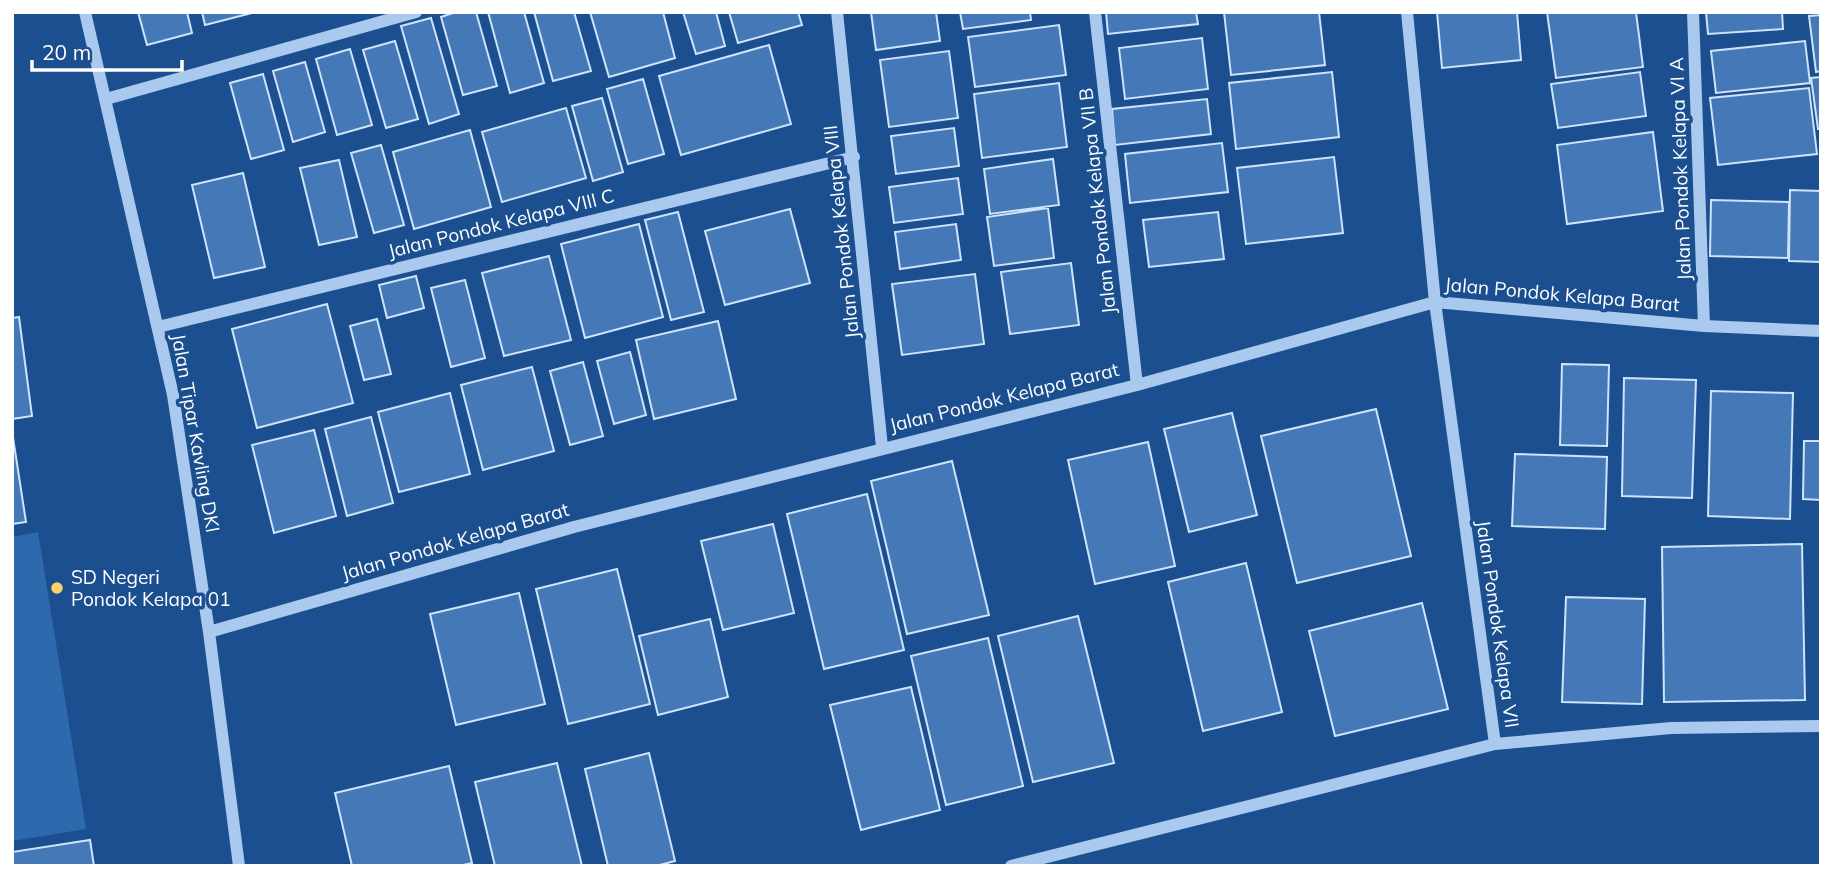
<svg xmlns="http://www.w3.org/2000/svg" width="1833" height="878" font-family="Mulish,sans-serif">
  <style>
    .pitch { fill: #2e69ad }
    .building { fill: #4478b7; stroke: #cfe3fa; stroke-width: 2 }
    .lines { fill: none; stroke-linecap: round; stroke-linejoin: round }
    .minor { stroke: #a9c9ee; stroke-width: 12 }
    .poi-dot { fill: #ffd166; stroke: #1b4f8f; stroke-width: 2.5 }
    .labels { text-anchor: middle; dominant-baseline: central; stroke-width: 7; stroke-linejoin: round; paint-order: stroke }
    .street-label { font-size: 19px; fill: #fff; stroke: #1b4f8f }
    .poi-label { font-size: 19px; fill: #fff; stroke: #1b4f8f; text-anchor: start }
  </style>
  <rect width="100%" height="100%" fill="#1b4f8f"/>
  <!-- pitch -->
  <path class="pitch" d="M38 532 86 829 12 841V537Z"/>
  <!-- building -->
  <path class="building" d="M138 12H187L192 33 147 45Z
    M202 12H256L205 25Z
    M456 12H476L497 86 463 95 441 17Z
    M488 12H524L544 83 510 93Z
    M534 12H574L591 71 553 81Z
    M590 12H663L675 58 609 77Z
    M683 12H716L725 46 696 54Z
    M729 12H798L802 25 738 43Z
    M871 12H936L940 41 876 50Z
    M960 12H1030L1031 20 963 29Z
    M1106 12H1196L1198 24 1108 34Z
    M1224 12H1319L1325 65 1231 75Z
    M1437 12H1517L1521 60 1442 68Z
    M1547 12H1636L1643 67 1556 78Z
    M1706 12H1782L1783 29 1708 34Z
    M1821 15V71L1816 72 1809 16Z
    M431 18 459 114 429 124 401 26Z
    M1059 25 1066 75 975 87 968 37Z
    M1202 38 1208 89 1125 99 1119 48Z
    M395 41 418 119 386 128 363 50Z
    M1805 41 1810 83 1716 93 1711 51Z
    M769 45 791 124 681 155 659 76Z
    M350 49 372 125 337 135 316 59Z
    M949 51 958 118 889 127 880 60Z
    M305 62 325 132 293 142 273 71Z
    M1332 72 1339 137 1236 149 1229 83Z
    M1640 72 1646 116 1558 128 1551 84Z
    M263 74 284 150 251 159 230 83Z
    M1821 77V129H1818L1811 78Z
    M643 79 664 154 628 164 607 89Z
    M1059 83 1067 147 982 158 974 94Z
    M1809 88 1817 154 1718 165 1710 98Z
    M602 98 623 172 593 181 572 106Z
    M1207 99 1211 134 1115 145 1112 109Z
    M566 108 586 178 502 202 482 132Z
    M954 128 959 166 896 174 891 136Z
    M470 130 491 207 414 229 393 152Z
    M1653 132 1663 211 1567 224 1557 145Z
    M1222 143 1228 192 1130 203 1125 154Z
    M381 145 404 225 374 233 351 153Z
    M1334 157 1343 233 1246 244 1237 168Z
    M1053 159 1059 205 990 214 984 169Z
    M339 160 357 237 319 245 300 168Z
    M243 173 265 267 214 278 192 185Z
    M958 178 963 214 894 223 889 187Z
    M1790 190 1821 191V262L1789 261Z
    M1711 200 1789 202 1788 258 1710 256Z
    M1048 208 1054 258 994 266 987 217Z
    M790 209 810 283 725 305 705 231Z
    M678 212 704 312 671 320 645 220Z
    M1218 212 1224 259 1149 267 1143 220Z
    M639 224 663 317 585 338 561 244Z
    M956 224 961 260 900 269 895 232Z
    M549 256 571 340 504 356 482 273Z
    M1071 263 1079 325 1010 334 1001 272Z
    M975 274 984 344 902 355 892 284Z
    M416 276 424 308 387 318 379 285Z
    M465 280 485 358 451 367 431 288Z
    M327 304 353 403 257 428 232 329Z
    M19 317 32 416 12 419V318Z
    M377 319 391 374 364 380 350 326Z
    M718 321 736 399 654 419 636 340Z
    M630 352 646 415 614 424 597 361Z
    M583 362 603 436 570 445 550 371Z
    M1562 364 1609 365 1607 446 1560 445Z
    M532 367 554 451 483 470 461 385Z
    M1624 378 1696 380 1692 498 1622 496Z
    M1711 391 1793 393 1790 519 1708 516Z
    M450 393 470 474 399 492 378 412Z
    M1376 409 1411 556 1297 583 1261 436Z
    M1232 413 1257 515 1189 532 1164 429Z
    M371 417 393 503 347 516 325 429Z
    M314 430 336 516 274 533 252 445Z
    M12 431 26 522 12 524Z
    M1804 441H1821V500L1803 499Z
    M1148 442 1175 566 1095 584 1068 460Z
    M1515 454 1607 457 1605 529 1512 526Z
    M952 461 989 615 907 634 871 481Z
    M867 494 904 650 824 669 787 514Z
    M773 524 794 613 723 630 701 541Z
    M1802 544 1805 700 1664 702 1662 547Z
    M1246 563 1282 712 1203 731 1168 582Z
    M617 569 650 704 568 724 536 589Z
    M519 593 545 704 456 725 430 614Z
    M1566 597 1645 599 1642 704 1562 702Z
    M1422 603 1448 709 1335 736 1309 631Z
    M1078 616 1114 763 1033 782 998 636Z
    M710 619 728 697 658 715 639 636Z
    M988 638 1023 786 946 805 911 656Z
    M911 687 940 810 861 830 830 705Z
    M649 753 675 861 656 866H608L585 769Z
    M557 763 582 866H495L475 782Z
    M449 766 472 863 459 866H352L335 793Z
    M90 840 94 866H12V852Z"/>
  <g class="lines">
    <!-- minor -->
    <path class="minor" d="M85 12 173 395 209 632 239 866
      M837 12 882 447
      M1095 12 1137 385
      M1407 12 1435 302 1495 744
      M1693 12 1704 326
      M106 99 416 12
      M158 327 854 157
      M209 632 574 527 1137 385 1435 302 1704 326 1821 331
      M1011 866 1495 744 1671 728 1821 726"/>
  </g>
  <!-- markers -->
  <circle class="poi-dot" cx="57" cy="588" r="7"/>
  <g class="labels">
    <!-- street labels -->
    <g class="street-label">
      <text transform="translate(1680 169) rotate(-92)">Jalan Pondok Kelapa VI A</text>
      <text transform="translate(1097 201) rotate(-96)">Jalan Pondok Kelapa VII B</text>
      <text transform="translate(501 223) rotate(-14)">Jalan Pondok Kelapa VIII C</text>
      <text transform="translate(841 232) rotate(-96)">Jalan Pondok Kelapa VIII</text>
      <text transform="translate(1562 294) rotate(5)">Jalan Pondok Kelapa Barat</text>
      <text transform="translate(1004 397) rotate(-14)">Jalan Pondok Kelapa Barat</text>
      <text transform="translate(196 433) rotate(80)">Jalan Tipar Kavling DKI</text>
      <text transform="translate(455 541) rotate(-16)">Jalan Pondok Kelapa Barat</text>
      <text transform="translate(1498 624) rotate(82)">Jalan Pondok Kelapa VII</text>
    </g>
    <!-- poi labels -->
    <g class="poi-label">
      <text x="71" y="577">SD Negeri<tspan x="71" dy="22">Pondok Kelapa 01</tspan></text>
    </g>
  </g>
  <!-- border -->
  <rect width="1833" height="878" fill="none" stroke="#ffffff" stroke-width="28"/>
  <!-- scale -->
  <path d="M32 60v10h150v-10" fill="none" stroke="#ffffff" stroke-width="3.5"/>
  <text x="42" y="60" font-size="21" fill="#ffffff" stroke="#1b4f8f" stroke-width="5" paint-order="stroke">20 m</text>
</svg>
